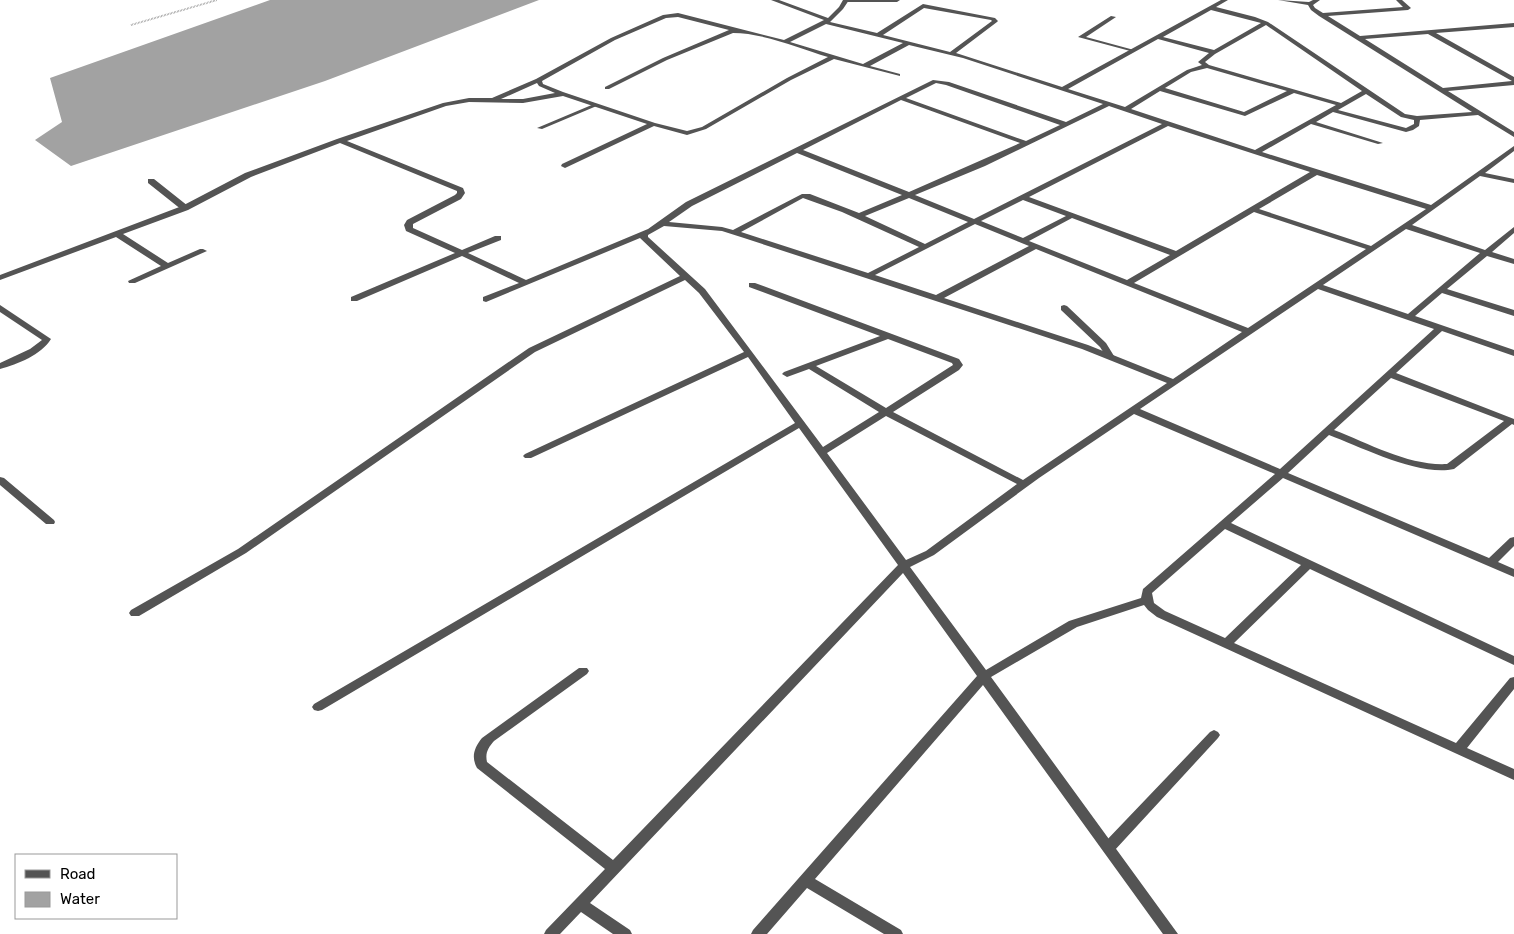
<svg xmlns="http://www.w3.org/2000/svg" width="1514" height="934" font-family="Rubik,sans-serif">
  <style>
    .water { fill: #a2a2a2 }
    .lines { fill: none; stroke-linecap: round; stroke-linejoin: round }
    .path { stroke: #767676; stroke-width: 2; stroke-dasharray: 0.5 1; stroke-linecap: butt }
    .service { fill: #545454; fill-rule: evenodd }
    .minor { fill: #545454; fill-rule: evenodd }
  </style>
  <rect width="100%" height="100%" fill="#fff"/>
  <!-- water -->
  <path class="water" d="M270 0H539L325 81 71 166 35 140 62 122 50 78Z"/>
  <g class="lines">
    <!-- path -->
    <path class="path" d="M131 25 217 0"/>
    <!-- service -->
    <path class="service" d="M843 0H900L897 2H846Z
      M1111 16 1116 17 1086 37 1134 50V52L1078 37Z
      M594 104 599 105 542 129 537 128Z
      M148 179H154L188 206V210H182L148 183Z
      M1064 305 1067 306 1106 343 1114 356 1113 358H1107L1100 347 1061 310V306Z
      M1214 730 1218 732 1220 735 1218 738 1114 851 1109 852 1104 851 1102 847 1104 843 1210 732Z"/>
    <!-- minor -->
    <path class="minor" d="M771 0H779L828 18 839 7 843 0H849L843 9 830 22 877 33 923 4 995 18 998 21 997 22 956 53 1062 87 1221 0H1228L1216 7 1255 17 1268 22 1405 114 1417 116 1472 112 1319 16 1311 10 1308 5 1278 0 1309 2 1313 0H1320L1313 5 1315 8 1323 13 1403 7 1396 0H1402L1411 8 1408 10 1328 16 1360 36 1514 23V27L1436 33 1514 77V85L1448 91 1514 132V137L1478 115 1420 120 1419 126 1413 130 1406 132 1333 112 1316 122 1383 143 1378 144 1311 124 1262 152 1431 205 1514 146V151L1485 173 1514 179V183L1480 176 1412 225 1485 250 1514 227V233L1492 252 1514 259V264L1487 256 1447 289 1514 310V316L1442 293 1415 316 1514 350V356L1442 331 1396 373 1514 419V425L1512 424 1454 469C1420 477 1361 447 1329 435L1288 473 1489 558 1510 538 1514 537V546L1498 562 1514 569V577L1283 478 1231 523 1514 656V665L1310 569 1234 643 1456 743 1510 678 1514 677V689L1467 748 1514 769V780L1157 617 1148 610 1144 605 1077 627 991 677 1178 934H1163L983 685 815 879 901 930 903 934H884L807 888 767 934H751L753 930 977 676 903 573 590 903 630 930 632 934H613L581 912 560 934H544L546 930 605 869 477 768C471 757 474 748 482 738L579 668H587L589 671 587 674 494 741C488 748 485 753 487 762L613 860 898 565 799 428 322 710 318 711 314 710 312 707 314 704 795 423 748 357 531 458H525L523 456 525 454 744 352 699 293 685 280 535 352 246 553 139 616H131L129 613 131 610 238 549 529 348 680 276 640 238 486 302 483 301V297L519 283 462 256 357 301H351V297L455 253 406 231 404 225 407 220 455 195 457 193V191L340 143 251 177 188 210 123 234 168 263 200 249H203L207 251 135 283H129L128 281 161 266 116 237 0 280V275L182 206 245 173 337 139 443 103 469 98H492L536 79 611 38 663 15 678 13 784 40 824 20ZM924 8 991 20 992 21 950 52 883 35ZM1211 10 1261 23 1214 50 1163 37ZM678 17 729 30 663 58 605 87V89H609L667 60 733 33C763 33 799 48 828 57L787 78 702 127 687 131 655 123 563 92 543 84 542 81 615 40 666 18ZM826 24 903 43 863 64 790 42ZM1266 25 1362 91 1341 103 1209 65 1205 62 1215 54ZM1428 34 1512 81 1443 88 1365 39ZM1158 39 1209 53 1198 62 1202 65 1187 70 1125 107 1068 89ZM909 45 963 58 1103 104 1066 122 949 82 933 80 686 202 648 229 526 280 468 253 501 240V236H495L462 250 413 228V224L461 199 465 193 463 188 347 141 446 106 469 102 523 103 563 96 647 124 562 164 561 166 565 168 654 126 687 135 706 129 791 80 834 59 900 76V74L870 66ZM1207 68 1287 91 1244 112 1165 88 1191 72ZM537 83 539 86 555 93 523 99H501ZM936 83 946 85 1060 125 1026 141 906 98ZM1160 91 1245 116 1294 93 1336 105 1255 150 1131 109ZM1366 94 1401 117 1414 120V124L1406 128 1338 110ZM901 100 1020 143 909 192 803 150ZM1109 106 1162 124 974 219 915 195 985 166ZM1168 126 1310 172 1176 251 1029 197ZM797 153 902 195 859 213 810 194H802L733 230 722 227 669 222 692 206ZM1317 175 1426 209 1371 246 1259 209ZM803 198 842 212 919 247 868 273 741 232ZM909 198 968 222 925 244 865 216ZM1023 200 1066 216 1023 238 981 221ZM1254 212 1366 249 1248 328 1134 283ZM1072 218 1170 255 1127 280 1029 241ZM975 224 1029 246 936 295 875 275ZM664 226 722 231 744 238 1082 349 1167 383 1023 480 893 412 959 370 963 365 959 359 755 283H749V287L880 336 784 372 782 374 787 377 809 369 879 412 823 447 705 289 648 237V235ZM1406 229 1480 253 1408 314 1323 285ZM1036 249 1242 332 1173 379 1088 345 944 298ZM1318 289 1434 329 1280 469 1140 409ZM888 339 952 363 953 365 886 408 816 366ZM1391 378 1504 421 1447 464C1409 466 1370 444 1334 430ZM1134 414 1275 474 1143 589 1141 598 1069 621 986 670 910 567 934 555 1039 478ZM886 416 1017 484 926 551 906 560 827 453ZM1225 529 1301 565 1225 638 1165 611 1154 603 1152 593Z
      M0 305 51 339C41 355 18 364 0 369V363L30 349 42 340 0 312Z
      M0 477 4 478 54 520 55 522 54 524H46L0 485Z"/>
  </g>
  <!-- legend -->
  <rect x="15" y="854" width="162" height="65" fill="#ffffff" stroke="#999999"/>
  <rect x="25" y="870" width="25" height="8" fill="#545454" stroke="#999999"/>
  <text x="60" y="879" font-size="15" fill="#000000">Road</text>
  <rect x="25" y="892" width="25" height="15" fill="#a2a2a2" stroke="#999999"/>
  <text x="60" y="904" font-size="15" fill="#000000">Water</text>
</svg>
